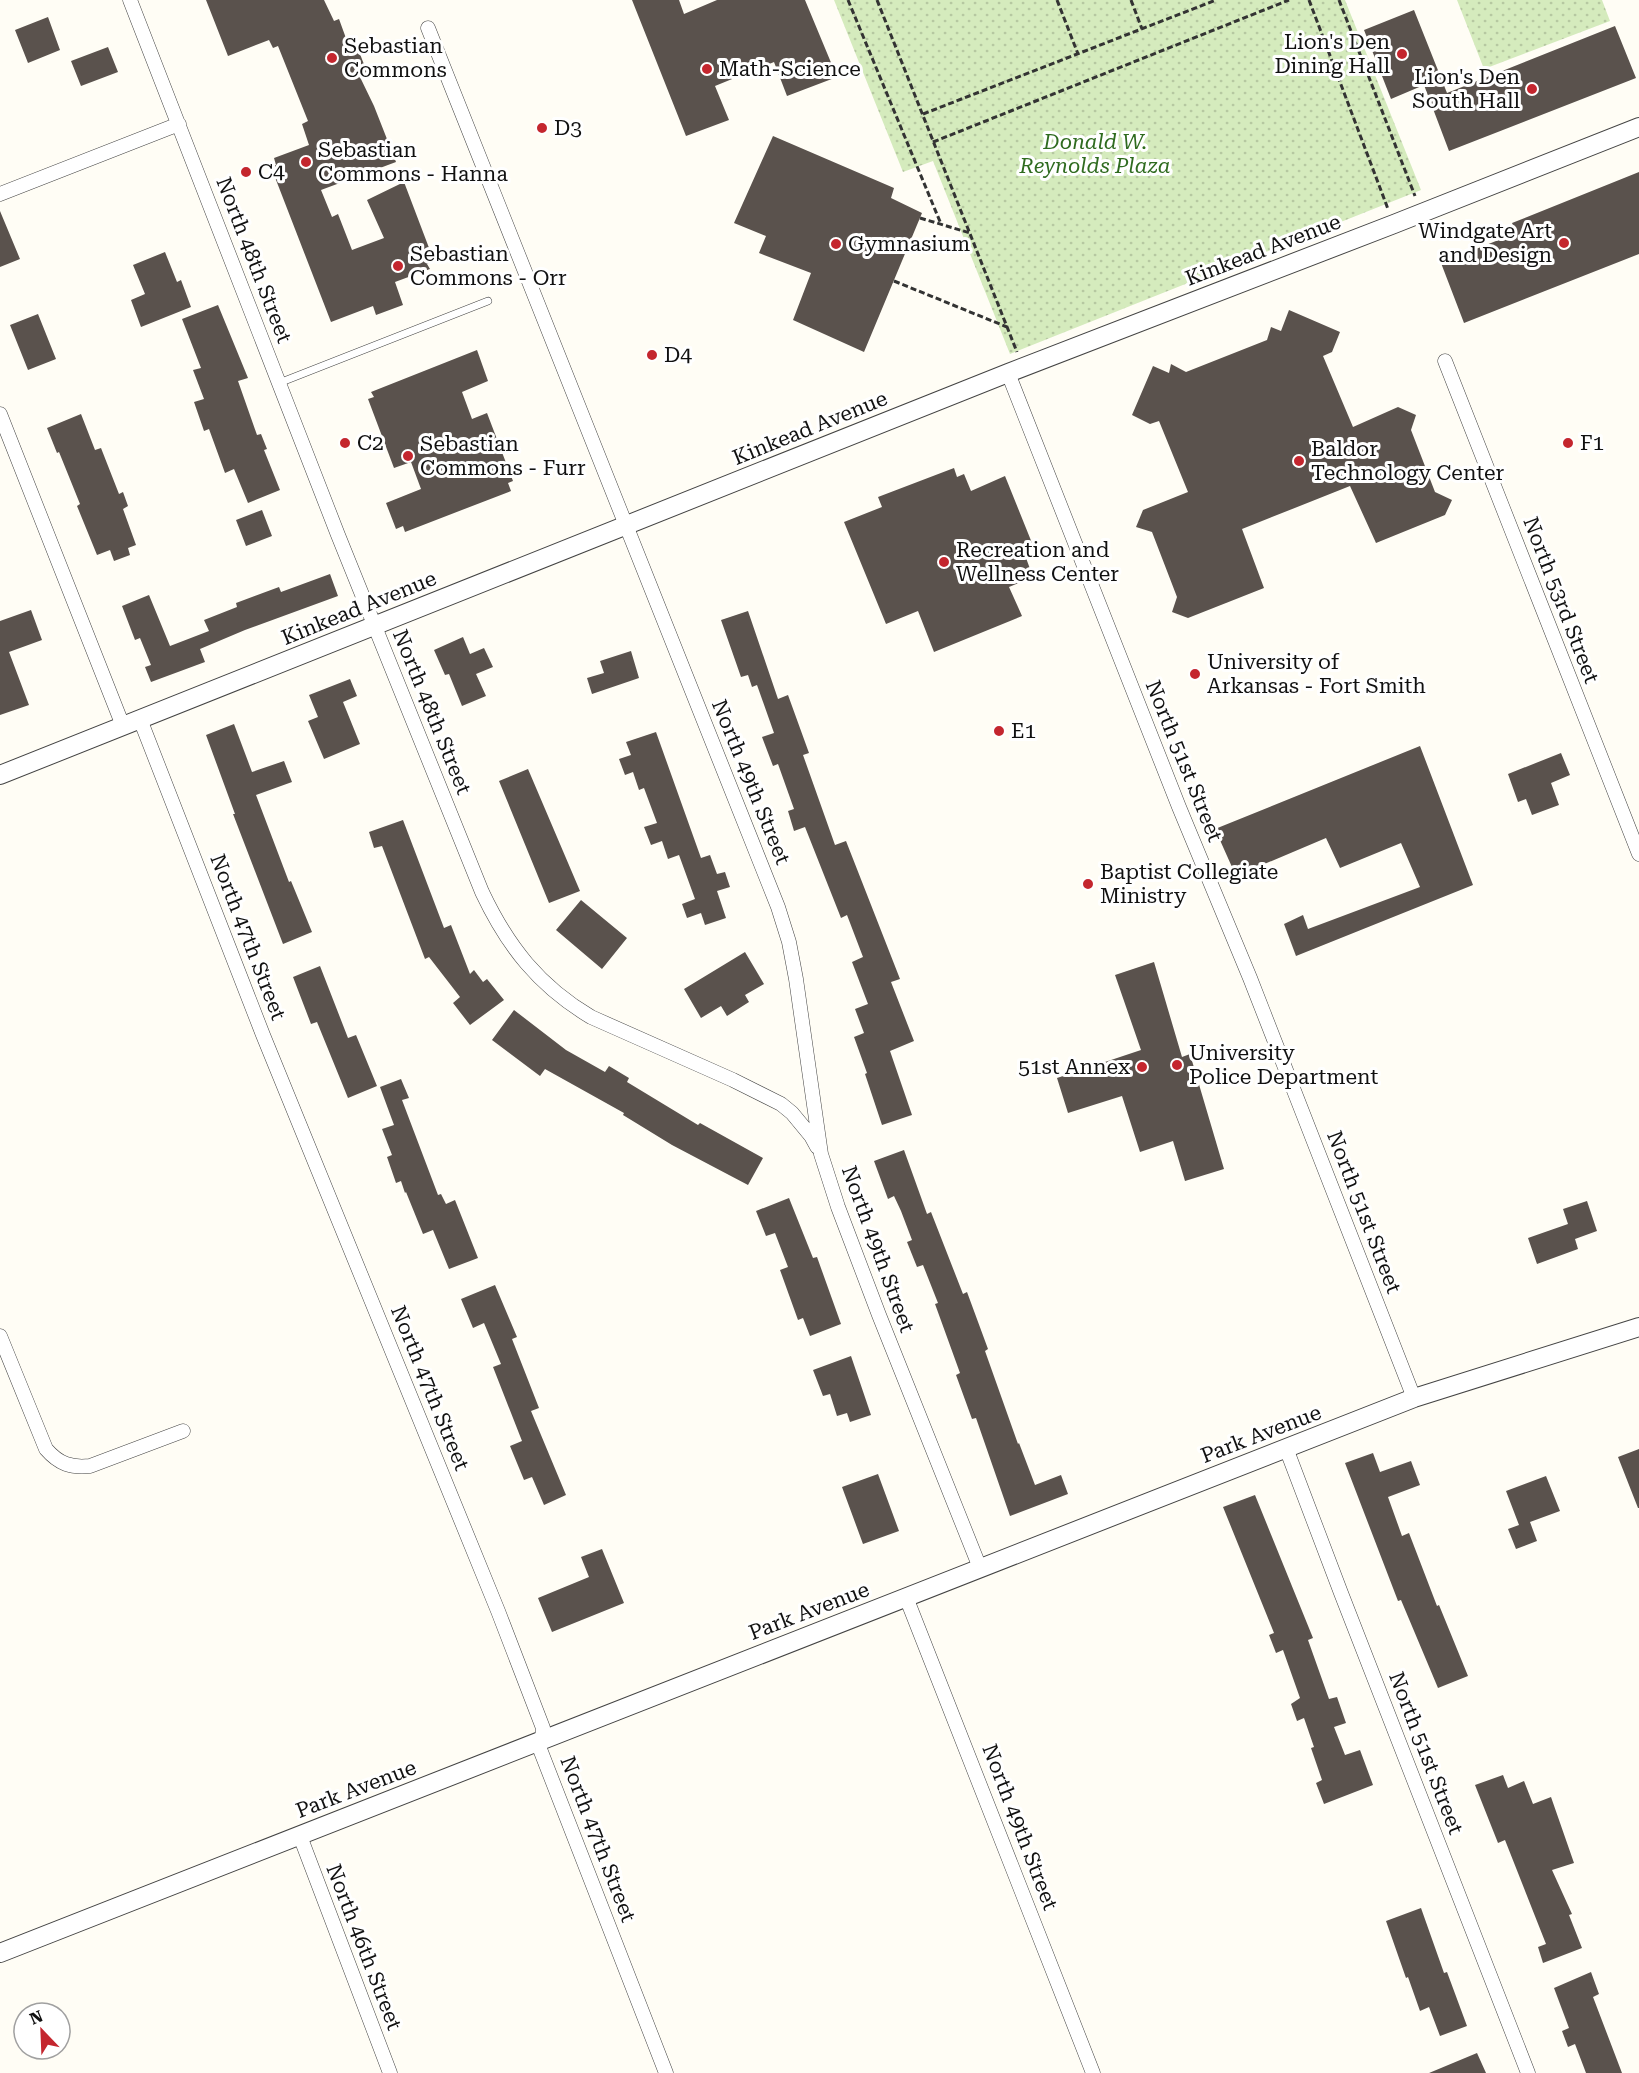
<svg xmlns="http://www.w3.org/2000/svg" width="1639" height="2073" font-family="'Roboto Serif',serif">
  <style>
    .park { fill: url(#park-dots) }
    .building { fill: #5a524d }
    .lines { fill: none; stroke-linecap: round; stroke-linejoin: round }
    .service-casing { stroke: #444; stroke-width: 8 }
    .minor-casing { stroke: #444; stroke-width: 15 }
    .tertiary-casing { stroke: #444; stroke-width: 20 }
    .path { stroke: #333; stroke-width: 3; stroke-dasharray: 6 3; stroke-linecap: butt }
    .service { stroke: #fff; stroke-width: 7 }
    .minor { stroke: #fff; stroke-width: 14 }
    .tertiary { stroke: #fff; stroke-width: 18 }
    .poi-dot { fill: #c4262e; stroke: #fff; stroke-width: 2 }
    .labels { text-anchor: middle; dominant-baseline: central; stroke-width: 6; stroke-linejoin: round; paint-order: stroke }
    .poi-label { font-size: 21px; fill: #111; stroke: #fff; text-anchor: start }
    .park-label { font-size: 21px; font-style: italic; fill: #2f6b1f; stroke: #fff }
    .street-label { font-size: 21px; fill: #111; stroke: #fff }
  </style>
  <defs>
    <pattern id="park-dots" width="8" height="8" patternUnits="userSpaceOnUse" patternTransform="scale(1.5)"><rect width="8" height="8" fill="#d5ebbd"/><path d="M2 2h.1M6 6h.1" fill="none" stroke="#b6c8a1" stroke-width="1.8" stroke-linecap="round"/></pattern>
  </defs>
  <rect width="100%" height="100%" fill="#fffdf5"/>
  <!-- park -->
  <path class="park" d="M834 0H1345L1421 190 1010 354 933 161 903 172Z
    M1457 0H1602L1610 21 1484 69Z"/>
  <!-- building -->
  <path class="building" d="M206 0H324L334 21 339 19 351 52 358 49 367 72 359 75 374 106 396 162 321 190 332 217 338 214 352 250 384 238 367 200 404 182 434 261 427 264 430 269 395 282 403 305 376 315 373 306 331 322 271 167 276 165 274 158 309 145 302 124 308 121 278 46 273 48 269 40 228 56Z
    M632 0H679L684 14 717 0H805L837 77 787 96 774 62 715 86 729 120 686 136Z
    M1414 10 1447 93 1615 26 1636 78 1449 151 1424 85 1391 99 1364 30Z
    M48 17 60 50 28 63 15 30Z
    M108 47 118 72 81 86 71 61Z
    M773 136 894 188 891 198 922 213 864 352 793 320 811 273 759 253 766 236 734 223Z
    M1639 172V254L1464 323 1441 263 1516 233 1512 223Z
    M0 211 20 259 0 267Z
    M165 252 177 282 181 280 191 307 141 327 131 300 145 294 133 265Z
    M218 305 248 378 238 381 257 435 261 434 267 449 264 450 280 490 248 503 234 469 225 473 209 429 204 431 194 402 204 399 193 370 201 368 182 319Z
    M1289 310 1340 332 1332 352 1323 356 1353 427 1398 407 1416 415 1411 430 1435 492 1452 500 1445 515 1376 543 1350 486 1242 529 1264 588 1188 618 1172 612 1177 597 1152 532 1136 527 1143 510 1188 492 1159 421 1150 424 1132 415 1153 366 1169 373 1171 364 1186 372 1267 340 1271 327 1281 331Z
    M38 314 56 359 28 370 10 325Z
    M477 350 488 381 462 392 472 419 487 413 513 481 508 483 511 491 405 532 403 526 396 529 386 503 421 489 411 462 394 468 368 399 374 397 371 392Z
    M81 414 95 450 101 448 119 494 123 492 128 506 123 509 136 545 128 548 130 555 114 561 110 550 97 555 77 506 80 504 59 452 57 453 47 428Z
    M954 468 957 477 964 474 971 491 1005 476 1032 543 1022 547 1033 577 1009 587 1022 616 934 652 918 611 886 624 844 522 882 507 878 497Z
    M262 510 272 536 246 546 236 520Z
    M330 574 338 596 245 630 200 649 205 662 151 682 145 667 151 665 140 638 135 640 122 606 149 595 170 646 209 631 204 620 237 607 236 603 279 587 281 592Z
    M31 610 42 640 9 652 29 705 0 715V621Z
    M748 611 778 699 788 695 809 753 803 755 835 845 846 841 900 979 891 982 914 1041 890 1051 912 1115 882 1125 865 1074 867 1073 854 1037 864 1033 855 1009 868 1004 852 962 863 957 847 915 841 918 805 827 794 831 788 811 794 809 778 764 773 766 762 737 774 733 757 685 752 687 748 675 741 677 721 620Z
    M463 637 470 654 484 648 493 667 476 674 486 696 462 706 449 674 445 675 434 650Z
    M631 651 639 678 592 694 587 678 604 673 600 661Z
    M350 679 357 696 343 702 360 744 324 759 308 721 318 717 309 695Z
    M234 724 252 772 284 761 292 782 256 795 289 882 291 881 312 932 283 944 233 814H235L206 735Z
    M656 732 701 858 710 855 717 874 725 872 730 887 717 891 726 918 705 925 701 913 687 918 682 904 695 899 679 855 668 859 662 841 651 845 644 827 657 823 644 788 639 790 633 772 625 775 619 759 631 755 626 742Z
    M1420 746 1473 885 1296 956 1284 924 1303 915 1308 929 1420 887 1401 843 1340 868 1326 838 1236 876 1215 829Z
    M1561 753 1570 775 1551 783 1559 805 1532 815 1526 799 1518 802 1508 774Z
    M528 769 580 891 549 903 499 781Z
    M403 820 444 928 451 925 470 974 474 970 483 982 487 979 504 1000 470 1025 453 1003 460 997 429 957 425 959 382 846 374 848 369 832Z
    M581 900 627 938 602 969 556 930Z
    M745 952 764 984 745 995 749 1002 727 1016 721 1006 701 1018 684 989Z
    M1154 962 1182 1057 1190 1054 1224 1169 1185 1181 1173 1141 1140 1152 1122 1096 1068 1113 1057 1078 1141 1050 1115 975Z
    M320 966 348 1038 356 1035 377 1086 348 1098 317 1022 311 1024 293 977Z
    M514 1010 566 1050 605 1072 609 1066 629 1078 627 1082 698 1125 700 1123 763 1158 748 1185 672 1145 623 1115 624 1113 545 1069 540 1076 492 1040Z
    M401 1079 409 1098 402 1100 438 1195 441 1194 446 1204 455 1200 478 1258 449 1269 433 1230 423 1234 406 1192 405 1193 401 1181 396 1183 387 1157 392 1155 382 1129 394 1125 380 1087Z
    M904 1150 927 1214 931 1212 963 1294 967 1292 988 1349 985 1351 1018 1444 1019 1443 1035 1485 1061 1475 1068 1494 1010 1516 976 1418 972 1419 956 1375 960 1373 935 1304 938 1303 923 1265 917 1267 907 1242 912 1240 901 1211 894 1196 888 1199 874 1161Z
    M789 1198 813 1258 817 1257 841 1324 810 1336 803 1318 798 1320 780 1270 788 1267 775 1233 766 1236 756 1211Z
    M1587 1201 1597 1231 1575 1239 1578 1249 1537 1264 1528 1238 1568 1224 1563 1209Z
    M495 1285 517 1337 512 1339 539 1408 531 1411 566 1495 544 1505 532 1477 524 1480 510 1446 522 1441 493 1367 501 1364 484 1323 473 1328 461 1299Z
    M851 1356 871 1415 850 1422 847 1413 837 1416 830 1394 823 1396 813 1370Z
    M1639 1449V1508H1638L1618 1457Z
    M1373 1453 1380 1472 1411 1461 1420 1485 1388 1497 1402 1536 1409 1533 1437 1606 1439 1605 1468 1676 1438 1688 1401 1600 1398 1601 1345 1463Z
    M878 1474 899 1531 863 1544 842 1487Z
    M1546 1476 1560 1511 1530 1522 1537 1541 1516 1549 1508 1529 1519 1525 1506 1491Z
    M1255 1495 1313 1638 1308 1640 1329 1699 1337 1697 1346 1723 1334 1727 1345 1755 1360 1750 1373 1785 1324 1804 1316 1783 1322 1780 1311 1748 1314 1747 1304 1718 1297 1721 1291 1704 1300 1698 1283 1650 1276 1653 1269 1635 1274 1633 1223 1507Z
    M602 1549 624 1603 552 1632 538 1598 589 1577 581 1557Z
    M1503 1775 1508 1788 1524 1781 1533 1804 1551 1797 1574 1863 1552 1870 1572 1914 1569 1915 1582 1948 1543 1963 1538 1947 1546 1944 1505 1840 1498 1843 1475 1785Z
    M1421 1908 1444 1973 1447 1972 1467 2026 1440 2036 1429 2007 1420 2011 1408 1977 1406 1978 1386 1921Z
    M1591 1972 1599 1994 1593 1997 1622 2073H1586L1575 2044 1568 2047 1562 2031 1569 2028 1554 1988Z
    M1477 2053 1486 2073H1429Z"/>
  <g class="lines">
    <!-- service casing -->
    <g class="service-casing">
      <path id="service" d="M279 383 488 301"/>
    </g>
    <!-- minor casing -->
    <g class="minor-casing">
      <path id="minor" d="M130 0 338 535 482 892C508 947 539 986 591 1017L733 1080 781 1104 792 1113 811 1136 817 1147
        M428 28 778 907 789 942 796 979 821 1154 838 1207 879 1315 980 1568
        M0 194 179 124
        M1445 361 1639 854
        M1008 373 1179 807 1250 978 1414 1398
        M0 414 123 726
        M140 719 263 1035 498 1611 543 1728 542 1740 538 1744 666 2073
        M0 1336 46 1449C59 1464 71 1468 90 1466L183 1431
        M1286 1448 1341 1593 1528 2073
        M906 1597 1093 2073
        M300 1836 390 2073"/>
    </g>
    <!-- tertiary casing -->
    <g class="tertiary-casing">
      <path id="tertiary" d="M0 775 1008 373 1394 224 1639 127
        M0 1953 1414 1398 1639 1327"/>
    </g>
    <!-- path -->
    <path class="path" d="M848 0 941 224
      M877 0 1017 352
      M1057 0 1078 54
      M1131 0 1142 29
      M1309 0 1388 209
      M1339 0 1415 196
      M923 114 1216 0
      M933 142 1289 0
      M920 218 970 233
      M894 281 1007 327"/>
    <!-- service -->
    <use href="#service" class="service"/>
    <!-- minor -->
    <use href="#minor" class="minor"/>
    <!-- tertiary -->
    <use href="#tertiary" class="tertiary"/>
  </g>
  <!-- markers -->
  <g class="poi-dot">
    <circle cx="1402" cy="54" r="6"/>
    <circle cx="332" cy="58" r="6"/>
    <circle cx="707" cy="69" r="6"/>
    <circle cx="1532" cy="89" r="6"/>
    <circle cx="542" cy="128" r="6"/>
    <circle cx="306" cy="162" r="6"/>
    <circle cx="246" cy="172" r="6"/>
    <circle cx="1564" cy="243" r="6"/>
    <circle cx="836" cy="244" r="6"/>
    <circle cx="398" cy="266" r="6"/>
    <circle cx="652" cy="355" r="6"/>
    <circle cx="345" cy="443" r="6"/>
    <circle cx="1568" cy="443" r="6"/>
    <circle cx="408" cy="456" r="6"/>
    <circle cx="1299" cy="461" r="6"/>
    <circle cx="944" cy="562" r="6"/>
    <circle cx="1195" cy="674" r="6"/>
    <circle cx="999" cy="731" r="6"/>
    <circle cx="1088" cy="884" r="6"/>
    <circle cx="1177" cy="1065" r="6"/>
    <circle cx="1142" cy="1067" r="6"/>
  </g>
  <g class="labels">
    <!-- poi labels -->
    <g class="poi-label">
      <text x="1390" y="42" text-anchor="end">Lion's Den<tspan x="1390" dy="24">Dining Hall</tspan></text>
      <text x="344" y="46">Sebastian<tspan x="344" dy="24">Commons</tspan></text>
      <text x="719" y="69">Math-Science</text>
      <text x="1520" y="77" text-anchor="end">Lion's Den<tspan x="1520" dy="24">South Hall</tspan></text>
      <text x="554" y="128">D3</text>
      <text x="318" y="150">Sebastian<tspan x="318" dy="24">Commons - Hanna</tspan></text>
      <text x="258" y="172">C4</text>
      <text x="1552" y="231" text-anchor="end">Windgate Art<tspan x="1552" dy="24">and Design</tspan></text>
      <text x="848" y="244">Gymnasium</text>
      <text x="410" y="254">Sebastian<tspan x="410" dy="24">Commons - Orr</tspan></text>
      <text x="664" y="355">D4</text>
      <text x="357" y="443">C2</text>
      <text x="1580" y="443">F1</text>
      <text x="420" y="444">Sebastian<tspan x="420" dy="24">Commons - Furr</tspan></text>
      <text x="1311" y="449">Baldor<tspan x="1311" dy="24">Technology Center</tspan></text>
      <text x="956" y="550">Recreation and<tspan x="956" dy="24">Wellness Center</tspan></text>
      <text x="1207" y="662">University of<tspan x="1207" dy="24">Arkansas - Fort Smith</tspan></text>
      <text x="1011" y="731">E1</text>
      <text x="1100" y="872">Baptist Collegiate<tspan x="1100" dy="24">Ministry</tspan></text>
      <text x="1189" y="1053">University<tspan x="1189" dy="24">Police Department</tspan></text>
      <text x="1130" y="1067" text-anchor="end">51st Annex</text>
    </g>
    <!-- park labels -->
    <g class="park-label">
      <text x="1095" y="142">Donald W.<tspan x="1095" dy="24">Reynolds Plaza</tspan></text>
    </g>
    <!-- street labels -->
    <g class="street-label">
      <text transform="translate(1263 250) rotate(-21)">Kinkead Avenue</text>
      <text transform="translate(254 260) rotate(69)">North 48th Street</text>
      <text transform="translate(810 428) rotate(-22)">Kinkead Avenue</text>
      <text transform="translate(1561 600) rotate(69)">North 53rd Street</text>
      <text transform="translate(359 608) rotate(-22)">Kinkead Avenue</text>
      <text transform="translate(432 712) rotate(68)">North 48th Street</text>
      <text transform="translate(1184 761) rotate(68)">North 51st Street</text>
      <text transform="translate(751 782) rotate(68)">North 49th Street</text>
      <text transform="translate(248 937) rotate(69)">North 47th Street</text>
      <text transform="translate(1364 1212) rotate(69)">North 51st Street</text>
      <text transform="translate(878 1249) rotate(70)">North 49th Street</text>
      <text transform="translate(430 1388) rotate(68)">North 47th Street</text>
      <text transform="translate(1261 1434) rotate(-21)">Park Avenue</text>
      <text transform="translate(809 1611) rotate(-21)">Park Avenue</text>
      <text transform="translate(1426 1753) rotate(69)">North 51st Street</text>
      <text transform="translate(356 1789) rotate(-21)">Park Avenue</text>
      <text transform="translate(1020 1827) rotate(69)">North 49th Street</text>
      <text transform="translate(598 1839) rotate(69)">North 47th Street</text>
      <text transform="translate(364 1947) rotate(69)">North 46th Street</text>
    </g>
  </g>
  <!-- north arrow -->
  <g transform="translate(42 2031) rotate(337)"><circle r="28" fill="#ffffff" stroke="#a0a0a0" stroke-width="1.5"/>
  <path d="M0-4.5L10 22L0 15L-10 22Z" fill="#c4262e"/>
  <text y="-9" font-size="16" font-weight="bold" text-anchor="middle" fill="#111111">N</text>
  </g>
</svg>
